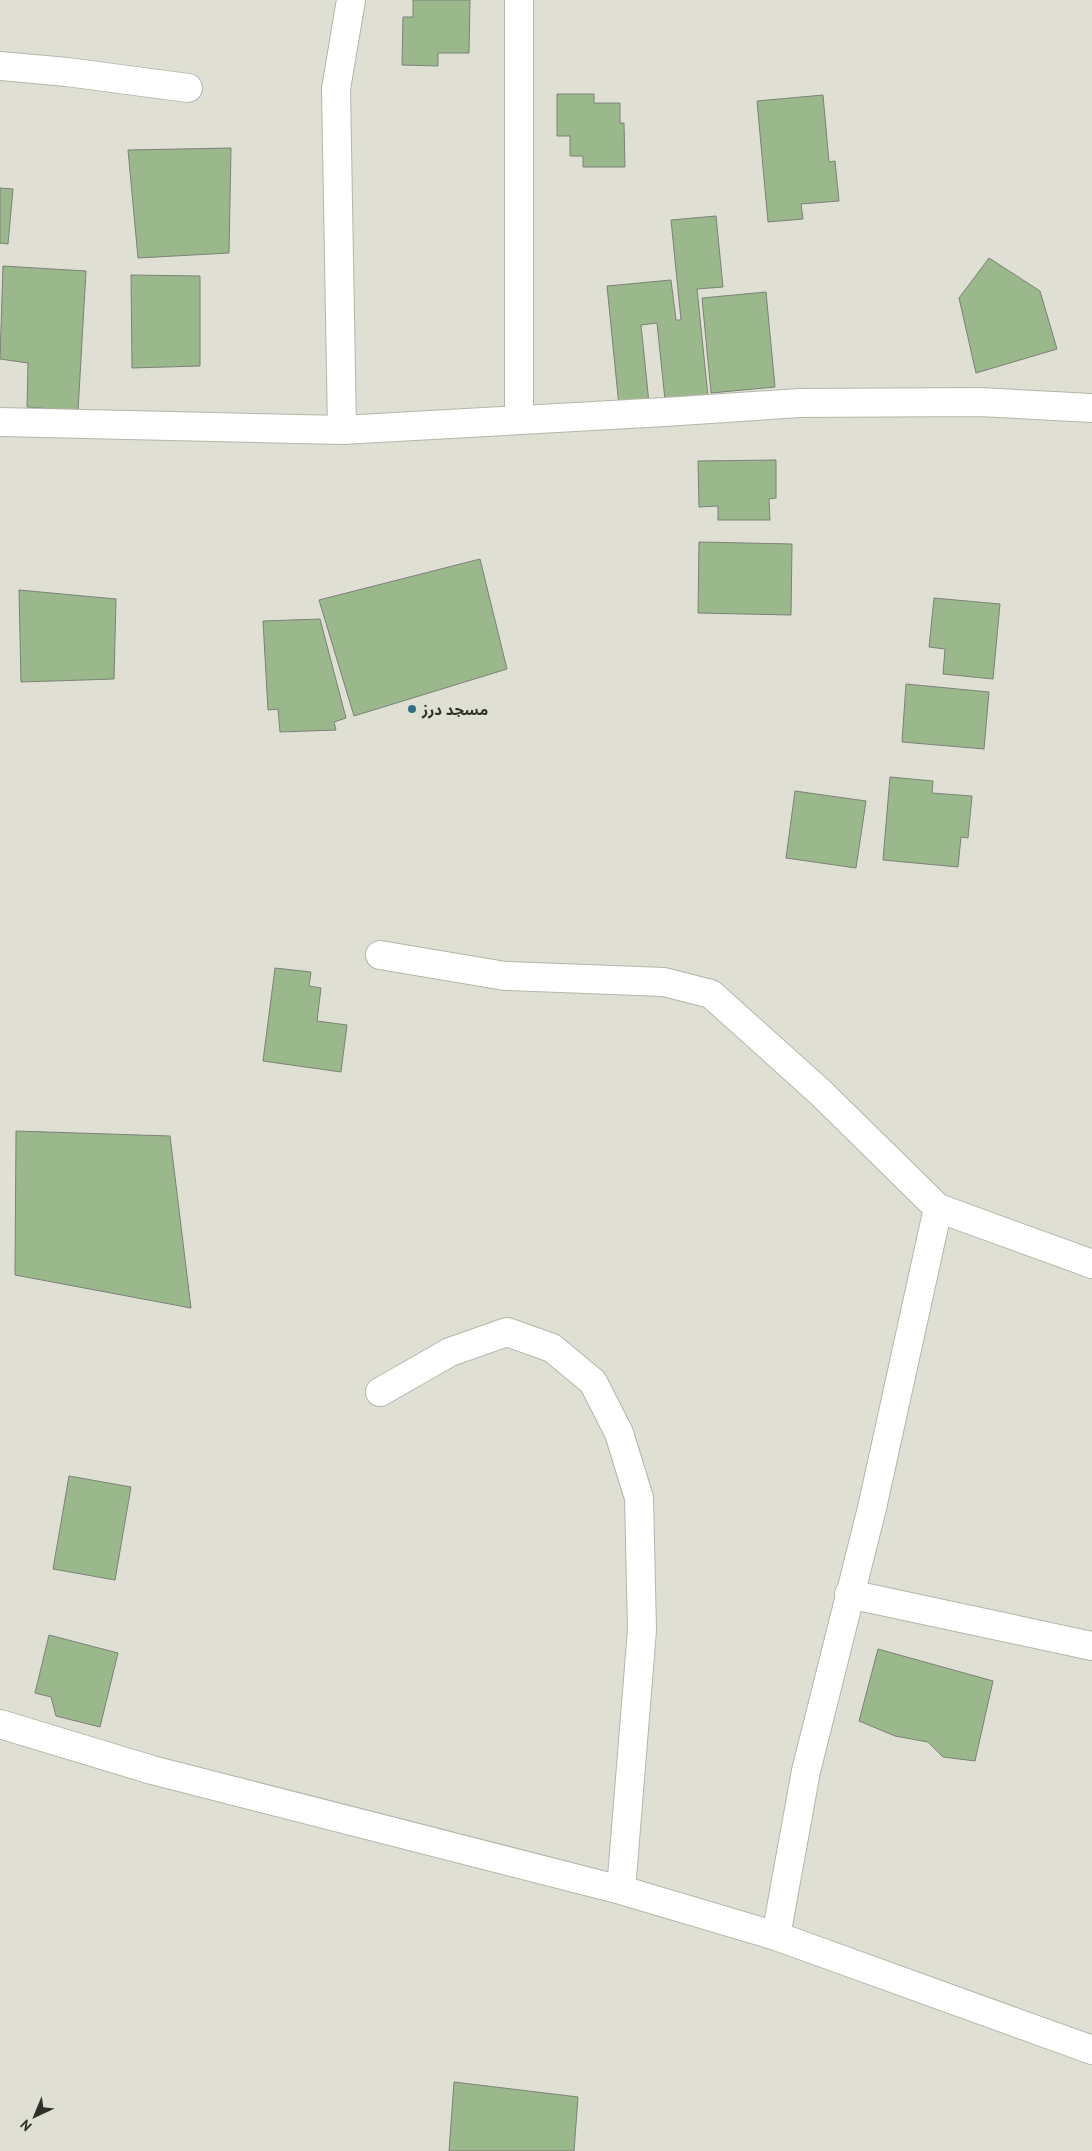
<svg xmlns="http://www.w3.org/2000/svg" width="1092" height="2151" font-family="'PT Sans','Noto Sans Arabic',sans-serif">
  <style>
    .building { fill: #9bb78c; stroke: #7b8277 }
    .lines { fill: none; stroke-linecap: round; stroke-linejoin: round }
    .minor-casing { stroke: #b4b6a9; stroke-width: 30 }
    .minor { stroke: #fff; stroke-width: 28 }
    .poi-dot { fill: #2e7083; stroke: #dfe0d3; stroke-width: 2 }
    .labels { text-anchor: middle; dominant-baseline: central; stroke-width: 5; stroke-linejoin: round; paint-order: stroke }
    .poi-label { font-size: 15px; font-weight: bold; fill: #2f302a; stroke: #dfe0d3; text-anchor: start }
  </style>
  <rect width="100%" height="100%" fill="#dfe0d3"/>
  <!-- building -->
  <path class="building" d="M413 0H470L469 53H438V66L402 65 403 17H413Z
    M557 94H594V103H620V123H624L625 167H583V156H570V136H557Z
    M823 95 829 162 835 161 839 201 801 204 803 219 768 222 757 101Z
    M231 148 229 253 138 258 128 150Z
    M0 188 13 189 8 244 0 243Z
    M716 216 723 287 697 289 708 396 665 400 657 323 641 325 649 403 619 406 607 286 671 280 676 320H681L671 220Z
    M989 258 1040 291 1057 349 976 373 959 298Z
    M3 266 86 271 78 411 27 407 28 363 0 359Z
    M131 275 200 276V366L132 368Z
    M766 292 775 387 711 393 702 298Z
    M776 460V498L769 499 770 520H718V506L699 507 698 461Z
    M699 542 792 544 791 615 698 613Z
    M480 559 507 669 354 716 319 600Z
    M19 590 116 599 114 679 21 682Z
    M934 598 1000 604 993 679 943 674 945 649 929 647Z
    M320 619 346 718 334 722 336 730 280 732 278 709 268 710 263 621Z
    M906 684 989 692 984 749 902 742Z
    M890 777 933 781 932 793 972 796 968 838 961 837 958 867 883 860Z
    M795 791 866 801 856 868 786 858Z
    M275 968 311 972 309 986 321 988 317 1021 347 1025 341 1072 263 1061Z
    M16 1131 170 1136 191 1308 15 1275Z
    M69 1476 131 1487 115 1580 53 1569Z
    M49 1635 118 1653 100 1727 56 1716 51 1697 35 1693Z
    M878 1649 993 1681 975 1761 943 1757 928 1742 895 1736 859 1721Z
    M454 2082 578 2097 574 2151H449Z"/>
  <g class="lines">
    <!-- minor casing -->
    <g class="minor-casing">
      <path id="minor" d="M519 0V420
        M0 66 67 72 188 88
        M0 422 342 430 665 412 800 403 979 402 1092 408
        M342 430 336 89 351 0
        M380 955 505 976 664 982 711 994 820 1092 938 1208 1092 1264
        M380 1392 450 1352 507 1332 552 1348 593 1382 619 1433 639 1498 642 1630 621 1890
        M849 1594 1092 1646
        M0 1724 152 1770 621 1890 776 1936 1092 2050
        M776 1936 806 1771 872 1508 938 1208"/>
    </g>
    <!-- minor -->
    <use href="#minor" class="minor"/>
  </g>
  <!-- markers -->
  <circle class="poi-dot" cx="412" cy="709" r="5"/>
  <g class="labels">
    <!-- poi labels -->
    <g class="poi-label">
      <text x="422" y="709">مسجد درز</text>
    </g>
  </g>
  <!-- north arrow -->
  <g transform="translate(35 2116) rotate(224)" stroke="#dfe0d3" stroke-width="4" paint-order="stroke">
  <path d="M0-4L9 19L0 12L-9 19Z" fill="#2f302a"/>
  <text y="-8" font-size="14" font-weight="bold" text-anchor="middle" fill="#2f302a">N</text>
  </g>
</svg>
